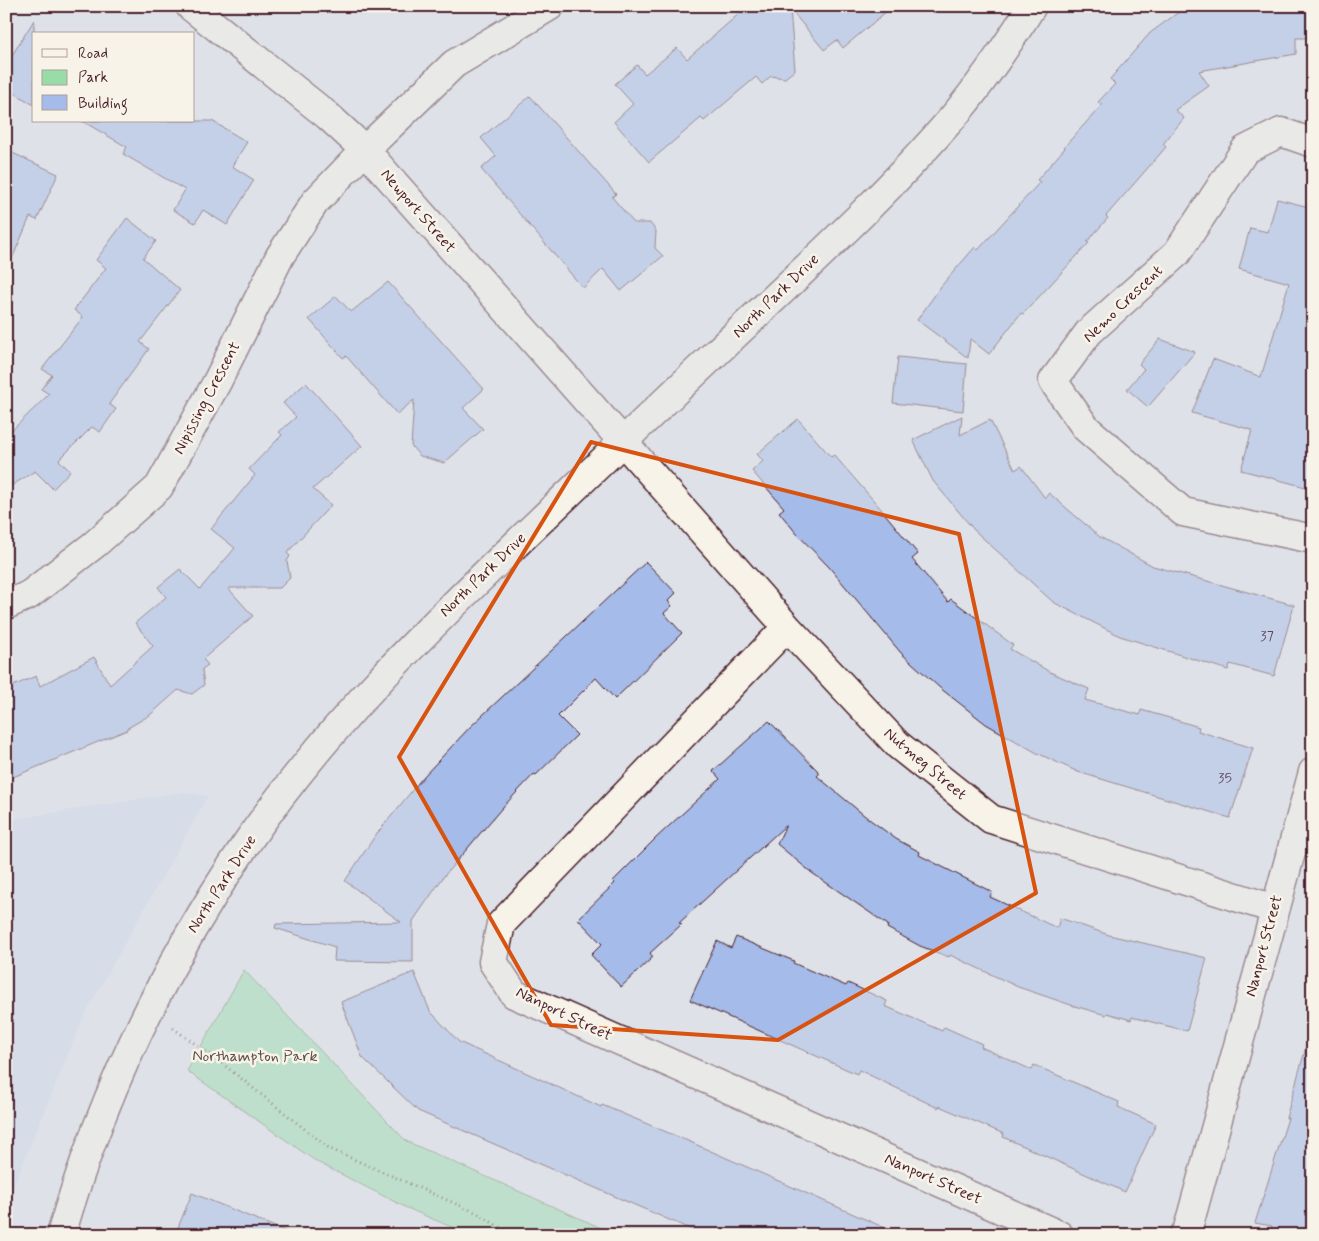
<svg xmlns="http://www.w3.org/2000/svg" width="1319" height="1241" font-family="Mynerve,sans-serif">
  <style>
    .built { fill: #cdd6e8 }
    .green { fill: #98dca8; stroke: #717e6a }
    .building { fill: #a5bbe9; stroke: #4a1f2b }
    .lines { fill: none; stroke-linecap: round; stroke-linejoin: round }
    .street-casing { stroke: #4a1f2b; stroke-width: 31 }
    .secondary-casing { stroke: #4a1f2b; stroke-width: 31 }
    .path { stroke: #4a1f2b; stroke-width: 3; stroke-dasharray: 1 4; stroke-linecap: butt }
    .street { stroke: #f7f3e8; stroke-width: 28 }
    .secondary { stroke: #f7f3e8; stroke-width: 28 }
    .marked { fill: none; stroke: #d8530f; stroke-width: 4; stroke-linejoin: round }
    .labels { text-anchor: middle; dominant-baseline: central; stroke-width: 5; stroke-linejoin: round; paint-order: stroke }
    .number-label { font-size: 14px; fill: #61465a }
    .street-label { font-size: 16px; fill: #4a1f2b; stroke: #f7f3e8 }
    .park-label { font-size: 16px; fill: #5e4e4a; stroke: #f7f3e8 }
  </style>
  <rect width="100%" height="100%" fill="#dee2e8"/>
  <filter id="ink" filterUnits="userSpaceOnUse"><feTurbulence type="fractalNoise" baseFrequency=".02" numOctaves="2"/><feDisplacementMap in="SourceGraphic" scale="10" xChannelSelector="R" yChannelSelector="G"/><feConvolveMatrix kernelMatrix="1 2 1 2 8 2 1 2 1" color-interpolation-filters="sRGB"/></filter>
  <g filter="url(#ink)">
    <!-- built -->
    <path class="built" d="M184 792 208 796 85 1014 6 1204V820Z"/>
    <!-- green -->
    <path class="green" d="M244 970 406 1141 617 1235H470L407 1208 317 1162 187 1071Z"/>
    <!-- building -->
    <path class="building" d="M748 6H893L843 48 837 40 824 50 790 9 795 70 785 78 771 76 762 84 756 77 704 121 701 118 649 162 614 122 633 104 615 84 637 65 645 74 677 48 687 59Z
      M1187 6H1313V38H1296V54L1199 71 1209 86 1175 110 1184 118 1163 144 1166 147 1106 216 1108 218 1087 242 1089 243 1023 314 1021 313 989 354 970 339 968 358 917 320 942 285 975 247 978 250 1040 182 1037 180 1065 148 1064 147 1102 105 1098 102 1115 84 1110 79 1150 33Z
      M34 20V105L6 88V65Z
      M530 96 616 194 612 197 634 223H650L656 231 655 248 663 256 621 291 603 269 583 288 481 169 496 156 481 138Z
      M82 121H212L247 142 232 166 254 180 227 225 203 210 195 223 173 210 185 190 123 154 127 147Z
      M6 150 58 174 37 220 30 217 6 273Z
      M1277 199 1313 208V489L1241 470 1252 430 1192 413 1213 359 1261 377 1289 283 1239 269 1250 228 1268 232Z
      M127 218 156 241 143 258 180 290 140 342 149 349 109 404 116 409 100 432 92 427 59 460 70 471 53 489 35 471 6 489V436L49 394 41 389 52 375 42 369 83 317 74 310 106 268 96 260Z
      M388 282 484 389 463 408 483 429 444 463 420 456 411 446 414 400 397 414 346 356 343 358 309 319 336 296 351 312Z
      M1160 339 1195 352 1148 407 1127 389 1144 369 1139 364Z
      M898 357 967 364 963 411 893 403Z
      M306 383 362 446 313 489 331 505 287 553 290 556 287 561 290 578 280 588H228L253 616 203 659 208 665 202 669 204 685 192 694 178 690 150 715 126 729 127 730 13 777 6 778V689L36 676 40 686 94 657 110 685 153 646 135 623 166 597 158 587 180 569 200 589 235 548 211 529 255 475 249 469 282 435 279 432 296 417 283 403Z
      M962 416 960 435 990 420 1015 470 1021 466 1045 498 1049 493 1100 537 1153 566 1294 605 1274 676 1230 664 1228 670 1120 636 1053 602 974 530 933 481 913 440Z
      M798 419 831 457 834 455 881 509 918 554 912 559 948 602 951 599 1013 645 1010 649 1050 672 1089 689 1085 700 1140 715 1141 710 1173 719 1199 727 1198 731 1253 748 1230 818 1078 772 1037 753 986 724 940 688 901 653 829 567 797 534 779 512 784 508 752 471 763 461 757 454Z
      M646 562 676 593 668 601 672 606 664 613 682 633 615 699 596 678 558 716 577 735 536 775 534 774 501 809 444 876 413 921V962L334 961 335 947 275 928 276 924 401 922 345 881 375 836 424 776 470 727Z
      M769 721 820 773 817 776 865 816 896 839 920 852 919 855 992 892 990 897 1057 928 1060 918 1109 935 1207 958 1187 1031 1132 1017 1131 1020 1107 1013 1106 1015 1071 1005 1018 987 950 955 949 957 920 946 887 928 888 925 812 873 777 844 786 825 679 923 682 924 650 953 653 957 621 987 591 955 602 944 578 919 615 883 613 881 656 838 720 779 713 771Z
      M736 937 794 961 793 963 846 986 848 983 887 1001 885 1006 942 1031 944 1027 982 1044 981 1047 1032 1070 1034 1065 1119 1102 1118 1107 1156 1124 1125 1192 1003 1137 1004 1134 939 1106 938 1108 859 1070 857 1074 690 1000 717 941 731 948Z
      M414 972 430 1011 459 1042 601 1107 602 1105 688 1141 901 1235H704L418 1111 362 1057 341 1002Z
      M1306 1047 1313 1048V1235H1270L1272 1226 1255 1223 1288 1118H1286Z
      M192 1193 292 1234V1235H175Z"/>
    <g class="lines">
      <!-- street casing -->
      <g class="street-casing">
        <path id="street" d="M190 6 328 116 365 150 787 627 898 745 991 819 1274 909
          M1313 143 1281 132 1245 150 1177 253 1089 332 1053 381 1086 428 1183 512 1313 539
          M6 605 29 595 95 544 159 487 217 382 280 256 315 202 365 150 454 64 550 6
          M787 627 501 924 493 962 514 994 1059 1235
          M1184 1235 1187 1232 1313 772"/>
      </g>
      <!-- secondary casing -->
      <g class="secondary-casing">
        <path id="secondary" d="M61 1235C101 1097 164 966 244 847 320 735 417 639 515 545 582 481 649 416 716 353 797 276 881 201 954 116 983 82 1008 44 1032 6"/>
      </g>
      <!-- path -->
      <path class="path" d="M173 1028 219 1061 330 1149 477 1213 512 1235"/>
      <!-- street -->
      <use href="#street" class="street"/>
      <!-- secondary -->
      <use href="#secondary" class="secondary"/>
    </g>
  </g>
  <!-- marked area -->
  <path d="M0 0H1319V1241H0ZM591 442 959 534 1036 893 778 1040 551 1025 399 757Z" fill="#dee2e8" fill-opacity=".55" fill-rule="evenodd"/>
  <path class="marked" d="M591 442 959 534 1036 893 778 1040 551 1025 399 757Z"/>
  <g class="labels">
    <!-- number labels -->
    <g class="number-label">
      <text x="1267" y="636">37</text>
      <text x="1225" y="778">35</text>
    </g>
    <!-- street labels -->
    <g class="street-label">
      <text transform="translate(418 211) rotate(49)">Newport Street</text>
      <text transform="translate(776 296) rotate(-44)">North Park Drive</text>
      <text transform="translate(1123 304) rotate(-44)">Nemo Crescent</text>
      <text transform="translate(207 398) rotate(-62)">Nipissing Crescent</text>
      <text transform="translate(483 575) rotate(-44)">North Park Drive</text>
      <text transform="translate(925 764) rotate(40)">Nutmeg Street</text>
      <text transform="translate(222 884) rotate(-57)">North Park Drive</text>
      <text transform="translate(1264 946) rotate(-75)">Nanport Street</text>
      <text transform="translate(564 1014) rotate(26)">Nanport Street</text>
      <text transform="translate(933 1179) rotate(24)">Nanport Street</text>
    </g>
    <!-- park labels -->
    <g class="park-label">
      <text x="255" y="1056">Northampton Park</text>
    </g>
  </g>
  <!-- margin -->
  <rect width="1319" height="1241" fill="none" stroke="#f7f3e8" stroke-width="25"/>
  <rect x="12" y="12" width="1294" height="1216" fill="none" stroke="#4a1f2b" stroke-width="2" filter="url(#ink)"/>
  <!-- legend -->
  <rect x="32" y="32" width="162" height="90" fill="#f7f3e8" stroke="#b29e9c"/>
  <rect x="42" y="49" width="25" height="8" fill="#f7f3e8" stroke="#b29e9c"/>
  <text x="78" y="58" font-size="15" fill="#4a1f2b">Road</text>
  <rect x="42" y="70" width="25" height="15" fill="#98dca8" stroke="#b29e9c"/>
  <text x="78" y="82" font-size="15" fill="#4a1f2b">Park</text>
  <rect x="42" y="95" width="25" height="15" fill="#a5bbe9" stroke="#b29e9c"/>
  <text x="78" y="108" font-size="15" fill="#4a1f2b">Building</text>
</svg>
